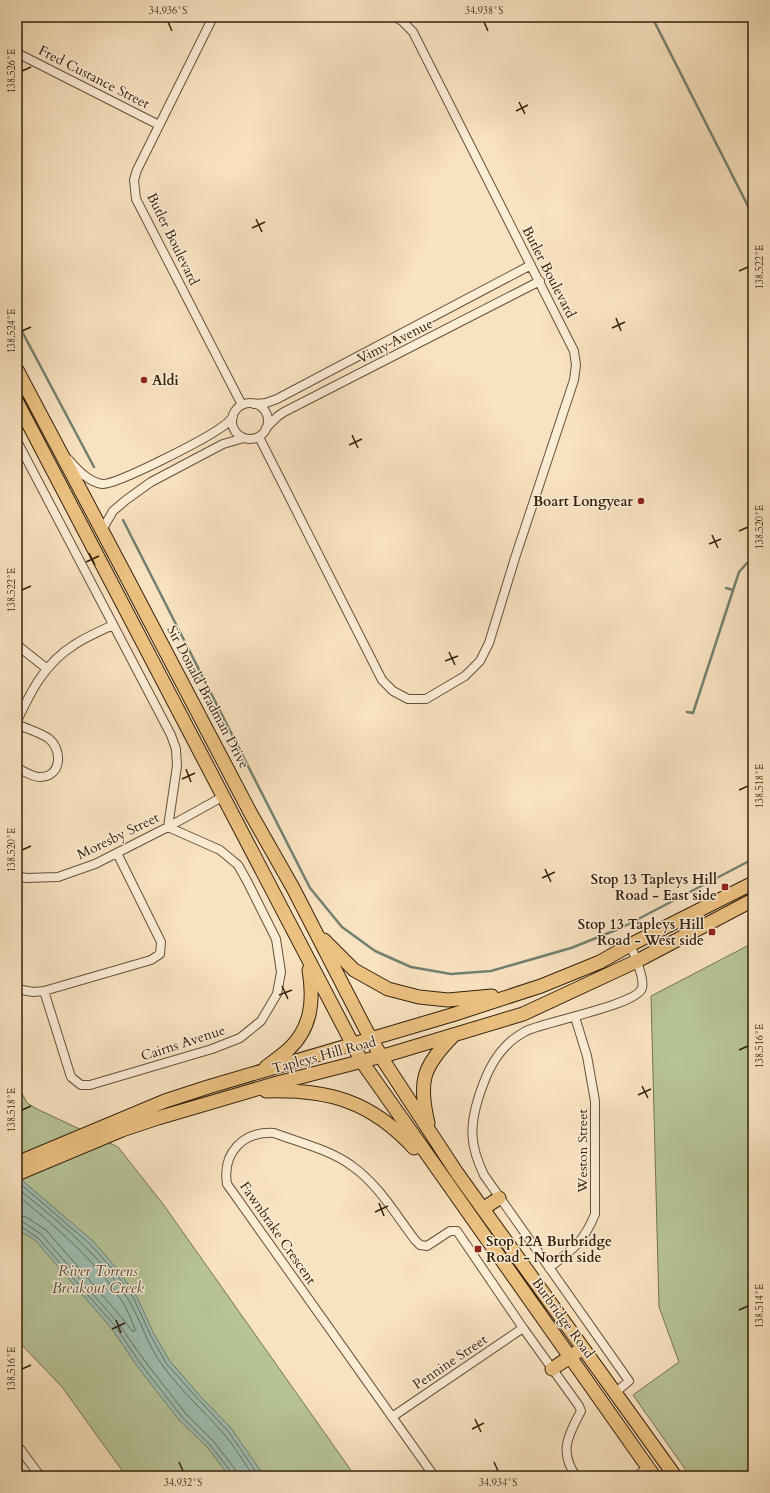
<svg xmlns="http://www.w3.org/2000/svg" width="770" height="1493" font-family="Cardo,serif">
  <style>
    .green { fill: #b7c498; stroke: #757353 }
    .water { fill: #9ebeb2; stroke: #738070 }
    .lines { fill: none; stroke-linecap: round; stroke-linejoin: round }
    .shore { stroke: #687060; stroke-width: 1 }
    .stream { stroke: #738070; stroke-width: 2.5 }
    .minor-casing { stroke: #64523a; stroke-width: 10 }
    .primary-casing { stroke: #33220e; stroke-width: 15 }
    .minor { stroke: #fbecd6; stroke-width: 8 }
    .primary { stroke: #ecc180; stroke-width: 13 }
    .ticks { fill: none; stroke: #33220e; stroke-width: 1.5 }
    .poi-dot { fill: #8f2418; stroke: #fbecd6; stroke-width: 1.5 }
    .labels { text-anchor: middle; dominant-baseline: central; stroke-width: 3; stroke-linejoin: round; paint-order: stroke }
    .street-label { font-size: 14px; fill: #33220e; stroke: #fbecd6 }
    .poi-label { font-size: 14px; font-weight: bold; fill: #33220e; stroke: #fbecd6; text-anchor: end }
    .water-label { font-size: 15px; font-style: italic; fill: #53513f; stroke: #fbecd6 }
    .neatline { fill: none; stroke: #33220e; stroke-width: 1.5 }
    .ticks-label { font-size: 10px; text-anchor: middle; fill: #33220e }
  </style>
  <rect width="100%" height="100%" fill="#f9e2c0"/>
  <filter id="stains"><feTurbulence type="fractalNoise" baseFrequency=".005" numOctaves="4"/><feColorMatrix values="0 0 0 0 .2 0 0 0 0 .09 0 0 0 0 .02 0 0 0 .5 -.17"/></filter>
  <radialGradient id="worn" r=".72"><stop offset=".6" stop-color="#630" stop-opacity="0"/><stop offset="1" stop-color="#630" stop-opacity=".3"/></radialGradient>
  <!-- green -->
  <path class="green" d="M753 943V1476H690L633 1395 679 1362 659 1307 651 996Z
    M17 1084 27 1103 37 1109 118 1147 163 1204 355 1476H126L62 1387 17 1340Z"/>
  <!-- water -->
  <path class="water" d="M17 1176 93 1241 117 1269 136 1295 154 1334 169 1360 201 1397 231 1428 264 1476H229L208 1448 179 1420 137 1366 112 1329 35 1240 17 1229Z"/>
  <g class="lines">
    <!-- shore -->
    <path class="shore" d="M17 1181 90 1244 114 1271 133 1297 151 1336 166 1363 198 1399 228 1431 259 1476
      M17 1188C56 1219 101 1256 128 1299 141 1320 147 1345 163 1366 181 1391 204 1411 224 1434 235 1447 244 1462 253 1476
      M17 1195C55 1226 95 1260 122 1301 128 1310 131 1320 135 1329V1331H132L123 1319 46 1230 26 1217 17 1215
      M17 1221 23 1222 41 1234 118 1323 144 1360 186 1414 214 1442 235 1469 237 1476
      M17 1226H20L38 1238 115 1326 140 1363 182 1417 211 1446 231 1472 232 1476"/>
    <!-- stream -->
    <path class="stream" d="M652 17 753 216
      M17 322 94 467
      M123 520 310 888 342 927 375 951 411 967 451 974 491 971 571 948 621 928 753 859
      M726 588 733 590
      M687 712 693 713 739 572 747 563 753 560"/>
    <!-- minor casing -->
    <g class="minor-casing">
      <path id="minor" d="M213 17 137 170 134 180 136 199 242 405
        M17 53 159 125
        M232 421a18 18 0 1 1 36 0a18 18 0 1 1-36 0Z
        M254 404 266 403 277 399 531 265
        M266 428 278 416 284 412 540 281
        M259 437 382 680 393 691 408 699H426L465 676 480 661 489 643 515 558 574 380 576 365 574 351 413 32 402 21 395 17
        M17 441 171 735 176 749 177 766 168 827
        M68 459C77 469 88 482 102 484 117 485 203 440 219 429 224 426 229 422 233 417
        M102 530 113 511 126 500 151 482 223 444 244 438
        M17 645 46 668
        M17 721C31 691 45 663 74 645 86 637 100 631 113 625
        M17 724C27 729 39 732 48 738 63 749 62 777 40 777 32 777 24 771 17 768
        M17 876 26 878 58 877 95 864 168 827 224 796
        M17 989 33 992 44 991 151 960 160 954 161 942 117 853
        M44 991 71 1077 81 1085H90L212 1049 240 1038 261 1021 277 994 281 972 276 939 247 881 238 865 220 850 168 827
        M549 1268C572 1250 584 1242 595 1214V1101L587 1056 575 1017
        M616 1392 629 1381 484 1175C470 1146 469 1127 479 1096 485 1078 492 1060 506 1046 511 1040 519 1035 526 1031 544 1022 637 1005 642 988 645 978 634 954 630 945
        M392 1417 523 1328
        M17 1445 40 1476
        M434 1476 227 1184C222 1153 243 1131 274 1133 298 1142 331 1150 352 1166 378 1184 396 1215 415 1240L420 1245 427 1246 450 1231H457L523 1328 579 1406 581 1411C569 1434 558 1451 576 1476
        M637 1476 648 1467"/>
    </g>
    <!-- primary casing -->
    <g class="primary-casing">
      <path id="primary" d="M17 370 125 574 251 814 293 888 365 1028 385 1063 457 1173 675 1476
        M17 402 362 1062 654 1476
        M324 940 354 970 388 989 419 997 448 1000 492 996
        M266 1067C274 1061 281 1056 288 1050 312 1028 314 1000 309 970
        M266 1091C328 1089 371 1101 414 1148
        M428 1123C418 1081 423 1067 452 1037
        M17 1163 165 1101 208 1087 455 1014 541 986 600 962 630 945 753 883
        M17 1174 122 1130 158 1118 277 1083 390 1054 523 1014 637 961 753 900
        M483 1209 499 1198
        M552 1369 577 1352"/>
    </g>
    <!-- minor -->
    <use href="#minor" class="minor"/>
    <!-- primary -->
    <use href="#primary" class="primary"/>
  </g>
  <!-- ticks -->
  <path class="ticks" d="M168 22 172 31M484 22 488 31M22 71 31 67M519 102 525 114M516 111 528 105M256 219 262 232M252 228 265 222M739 271 748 267M616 318 621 331M612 328 625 322M22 331 31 327M352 435 358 448M349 445 362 439M739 531 748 527M712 535 718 548M709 544 721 539M89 553 95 565M86 562 99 556M22 590 31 586M449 652 455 665M445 661 458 656M186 769 191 782M182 779 195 773M739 790 748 786M22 850 31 846M545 869 551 882M542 878 555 872M282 986 288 999M279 995 292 990M739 1050 748 1046M642 1086 648 1098M638 1095 651 1089M22 1110 31 1106M379 1203 384 1216M375 1212 388 1206M739 1310 748 1306M116 1320 121 1333M112 1329 125 1323M22 1369 31 1365M475 1419 481 1432M472 1429 484 1423M179 1462 183 1471M494 1462 498 1471"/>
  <!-- markers -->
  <g class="poi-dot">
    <circle cx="144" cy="380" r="4"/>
    <circle cx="641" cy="501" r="4"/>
    <rect x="721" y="883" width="8" height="8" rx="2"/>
    <rect x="708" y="928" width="8" height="8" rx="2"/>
    <rect x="474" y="1245" width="8" height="8" rx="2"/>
  </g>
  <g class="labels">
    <!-- street labels -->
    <g class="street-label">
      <text transform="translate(94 77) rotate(27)">Fred Custance Street</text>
      <text transform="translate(173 239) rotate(64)">Butler Boulevard</text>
      <text transform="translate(549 272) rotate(63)">Butler Boulevard</text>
      <text transform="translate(395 341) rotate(-27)">Vimy Avenue</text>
      <text transform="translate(208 697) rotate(62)">Sir Donald Bradman Drive</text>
      <text transform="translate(118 836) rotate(-26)">Moresby Street</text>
      <text transform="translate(183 1043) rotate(-18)">Cairns Avenue</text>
      <text transform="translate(324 1055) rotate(-15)">Tapleys Hill Road</text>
      <text transform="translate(582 1151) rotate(-90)">Weston Street</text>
      <text transform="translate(278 1233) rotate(55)">Fawnbrake Crescent</text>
      <text transform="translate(563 1318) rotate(54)">Burbridge Road</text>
      <text transform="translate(450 1362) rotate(-34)">Pennine Street</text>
    </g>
    <!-- poi labels -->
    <g class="poi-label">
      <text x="152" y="380" text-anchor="start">Aldi</text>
      <text x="633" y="501">Boart Longyear</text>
      <text x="717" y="879">Stop 13 Tapleys Hill<tspan x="717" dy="16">Road - East side</tspan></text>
      <text x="704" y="924">Stop 13 Tapleys Hill<tspan x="704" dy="16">Road - West side</tspan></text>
      <text x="486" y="1241" text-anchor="start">Stop 12A Burbridge<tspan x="486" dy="16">Road - North side</tspan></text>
    </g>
    <!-- water labels -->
    <g class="water-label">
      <text x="98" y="1271">River Torrens<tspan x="98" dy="17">Breakout Creek</tspan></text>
    </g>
  </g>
  <!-- margin -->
  <rect width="770" height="1493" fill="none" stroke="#f9e2c0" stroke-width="44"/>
  <rect x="22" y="22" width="726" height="1449" class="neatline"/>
  <g class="ticks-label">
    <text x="168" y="14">34.936°S</text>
    <text x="484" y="14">34.938°S</text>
    <text transform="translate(11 71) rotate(-90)" y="4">138.526°E</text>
    <text transform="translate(759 267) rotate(-90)" y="4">138.522°E</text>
    <text transform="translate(11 331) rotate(-90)" y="4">138.524°E</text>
    <text transform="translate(759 527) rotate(-90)" y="4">138.520°E</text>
    <text transform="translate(11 590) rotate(-90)" y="4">138.522°E</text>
    <text transform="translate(759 786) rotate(-90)" y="4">138.518°E</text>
    <text transform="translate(11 850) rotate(-90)" y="4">138.520°E</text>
    <text transform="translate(759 1046) rotate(-90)" y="4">138.516°E</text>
    <text transform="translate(11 1110) rotate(-90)" y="4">138.518°E</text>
    <text transform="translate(759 1306) rotate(-90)" y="4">138.514°E</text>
    <text transform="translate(11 1369) rotate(-90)" y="4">138.516°E</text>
    <text x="183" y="1486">34.932°S</text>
    <text x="498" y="1486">34.934°S</text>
  </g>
  <rect width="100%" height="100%" filter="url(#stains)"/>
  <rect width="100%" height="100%" fill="url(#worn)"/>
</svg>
